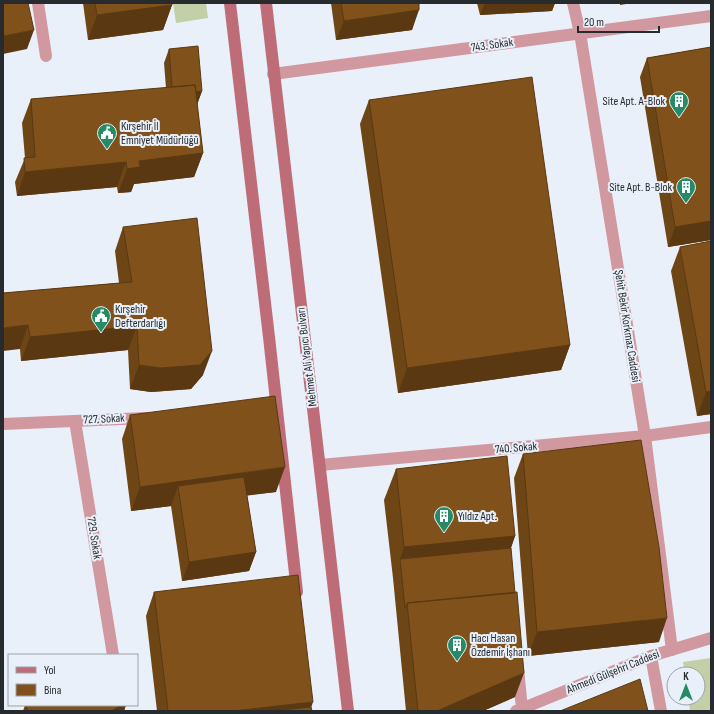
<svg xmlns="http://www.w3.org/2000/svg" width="714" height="714" font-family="'Sofia Sans Condensed',sans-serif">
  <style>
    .green { fill: #c2cfa7 }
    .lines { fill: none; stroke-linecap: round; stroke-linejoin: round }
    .street { stroke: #d1989f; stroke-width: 12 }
    .secondary { stroke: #bd6c78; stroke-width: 12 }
    .wall { fill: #6e4616 }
    .shaded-wall { fill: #5a3912 }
    .building { fill: #80511a; stroke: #5a3912 }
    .labels { text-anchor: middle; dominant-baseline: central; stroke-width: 4; stroke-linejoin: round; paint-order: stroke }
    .street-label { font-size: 12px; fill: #282b2e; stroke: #e9f0f9 }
    .poi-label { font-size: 12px; fill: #282b2e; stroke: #e9f0f9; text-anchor: start }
  </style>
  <rect width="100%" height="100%" fill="#e9f0f9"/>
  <!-- green -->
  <path class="green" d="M173 3H206L208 18 176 23Z
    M711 658V711H690L688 698H698V674H685L683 662Z"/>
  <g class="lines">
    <!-- street -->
    <path class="street" d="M38 3 46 56
      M573 3 580 33 645 436 672 650
      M273 74 711 16
      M75 421 113 655
      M3 424 145 418
      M320 465 645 436 711 427
      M651 656 661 711
      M518 668 522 709
      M516 711 651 656 711 638"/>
    <!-- secondary -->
    <path class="secondary" d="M230 3 269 337 297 592
      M266 3 348 711"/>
  </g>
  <!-- wall -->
  <path class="wall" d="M83 3H172V5L163 30 88 40Z
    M331 3H419L412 30 336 40Z
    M477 3H555L552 11 480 15Z
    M711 47V240L668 247 640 77 647 58Z
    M169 49 202 91 197 104 203 153 194 177 134 184 131 192 118 193 117 187 17 196 15 182 25 158 22 123 31 99 166 88 164 63Z
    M369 100 570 345 561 370 398 393 360 124Z
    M123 227 203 375 191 389 151 392 130 389 128 350 21 361 20 349 3 293 119 283 115 251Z
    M680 247 711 414 697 416 671 271Z
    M130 415 276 492 247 495 256 552 249 571 182 581 171 506 131 511 122 439Z
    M523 454 659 642 528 656 514 478Z
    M396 469 515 536 511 548 515 697 483 711H406L393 578 384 500Z
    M154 592 311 707 312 711H157L146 616Z
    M25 705H126L124 711H23Z"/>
  <!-- shaded-wall -->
  <path class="shaded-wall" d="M485 3H555L552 11 480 15Z
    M620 3H632L620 5Z
    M172 5 163 30 88 40 97 15Z
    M419 10 412 30 336 40 344 21Z
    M34 30 27 49 3 54V36Z
    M202 91 197 105 172 94Z
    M203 153 194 177 134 184 131 192 118 193 127 169 139 161Z
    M126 162 117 187 17 196 25 172Z
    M711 221V240L668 247 675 227Z
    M28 325 20 349 3 351V328Z
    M137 326 128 350 21 361 30 337Z
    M570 345 561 370 398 393 407 368Z
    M212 351 203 375 191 389 151 392 130 389 139 365Z
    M711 391V414L697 416 706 392Z
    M285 467 276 492 181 504 178 486 171 506 131 511 140 487Z
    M515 536 504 567 400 559 404 547Z
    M256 552 249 571 182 581 189 562Z
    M667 618 659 642 528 656 537 632Z
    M524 673 515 697 483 711H437Z
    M313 702 310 711H233Z
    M122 705H126L124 711H112L113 710Z"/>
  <!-- building -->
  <path class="building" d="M3 3H28L34 30 3 36Z
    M95 3H172V5L97 15Z
    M341 3H419V10L344 21Z
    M198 46 202 91 196 92 195 85 172 87 169 49Z
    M711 47V221L675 227 647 58Z
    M532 77 570 345 407 368 369 100Z
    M195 85 203 153 139 161 140 167 127 169 126 162 25 172 24 158 35 157 31 99Z
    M197 218 212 351 200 365 160 368 139 365 137 326 30 337 28 325 3 328V293L132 282 123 227Z
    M711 241V391L706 392 680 247Z
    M275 396 285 467 140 487 130 415Z
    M641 440 659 547 667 618 537 632 523 454Z
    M507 456 515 536 404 547 396 469Z
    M244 477 256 552 189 562 178 486Z
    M511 548 515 593 407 603 405 608 400 559Z
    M298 575 313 702 233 711H168L154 592Z
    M517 592 524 673 437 711H418L407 603Z
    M640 679 648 711H560Z
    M25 705H122L113 710V711H28Z
    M311 707 312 711H272Z"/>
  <!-- icons -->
  <defs>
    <g id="building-pin" transform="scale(1)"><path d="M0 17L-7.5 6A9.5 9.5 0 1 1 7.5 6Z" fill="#258b66" stroke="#e9f0f9"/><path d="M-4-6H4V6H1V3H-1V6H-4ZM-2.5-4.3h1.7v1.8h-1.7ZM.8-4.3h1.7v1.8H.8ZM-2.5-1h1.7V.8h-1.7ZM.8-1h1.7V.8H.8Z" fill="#fff"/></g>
    <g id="civic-pin" transform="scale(1)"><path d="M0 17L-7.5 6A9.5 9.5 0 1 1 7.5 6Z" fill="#258b66" stroke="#e9f0f9"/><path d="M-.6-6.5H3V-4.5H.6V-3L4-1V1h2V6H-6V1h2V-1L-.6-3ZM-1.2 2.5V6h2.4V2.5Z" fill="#fff"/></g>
  </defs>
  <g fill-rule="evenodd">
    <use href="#building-pin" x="679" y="101"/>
    <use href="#civic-pin" x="107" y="133"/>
    <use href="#building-pin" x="686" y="187"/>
    <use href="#civic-pin" x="101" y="316"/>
    <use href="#building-pin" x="444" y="516"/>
    <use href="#building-pin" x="457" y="645"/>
  </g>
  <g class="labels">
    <!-- street labels -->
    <g class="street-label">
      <text transform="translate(492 45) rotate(-8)">743. Sokak</text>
      <text transform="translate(627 326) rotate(81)">Şehit Bekir Korkmaz Caddesi</text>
      <text transform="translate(307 357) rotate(-97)">Mehmet Ali Yapıcı Bulvarı</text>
      <text transform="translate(104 419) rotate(-3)">727. Sokak</text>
      <text transform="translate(516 448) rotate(-5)">740. Sokak</text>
      <text transform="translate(94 538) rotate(81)">729. Sokak</text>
      <text transform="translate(613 672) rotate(-22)">Ahmedi Gülşehri Caddesi</text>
    </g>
    <!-- poi labels -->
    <g class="poi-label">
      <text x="665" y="101" text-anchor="end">Site Apt. A-Blok</text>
      <text x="121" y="126">Kırşehir İl<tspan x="121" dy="14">Emniyet Müdürlüğü</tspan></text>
      <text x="672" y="187" text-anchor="end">Site Apt. B-Blok</text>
      <text x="115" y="309">Kırşehir<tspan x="115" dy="14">Defterdarlığı</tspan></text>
      <text x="458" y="516">Yıldız Apt.</text>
      <text x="471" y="638">Hacı Hasan<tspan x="471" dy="14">Özdemir İşhanı</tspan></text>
    </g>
  </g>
  <!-- border -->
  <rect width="714" height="714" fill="none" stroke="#282b2e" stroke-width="8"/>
  <!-- legend -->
  <rect x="8" y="654" width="130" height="52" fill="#e9f0f9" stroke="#9ca1a8"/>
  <rect x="16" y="667" width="20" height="6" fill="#bd6c78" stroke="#9ca1a8"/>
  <text x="44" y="674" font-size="12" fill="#282b2e">Yol</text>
  <rect x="16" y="684" width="20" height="12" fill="#80511a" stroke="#9ca1a8"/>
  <text x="44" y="694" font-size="12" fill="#282b2e">Bina</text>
  <!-- north arrow -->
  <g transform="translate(686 686)"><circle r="19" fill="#e9f0f9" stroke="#9ca1a8"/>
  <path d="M0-3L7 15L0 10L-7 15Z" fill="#258b66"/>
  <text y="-6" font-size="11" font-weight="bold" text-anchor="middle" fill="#282b2e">K</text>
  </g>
  <!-- scale -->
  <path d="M578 26v6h81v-6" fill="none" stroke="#282b2e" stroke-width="2"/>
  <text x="584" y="26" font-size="12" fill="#282b2e" stroke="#e9f0f9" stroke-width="3" paint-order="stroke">20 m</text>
</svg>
